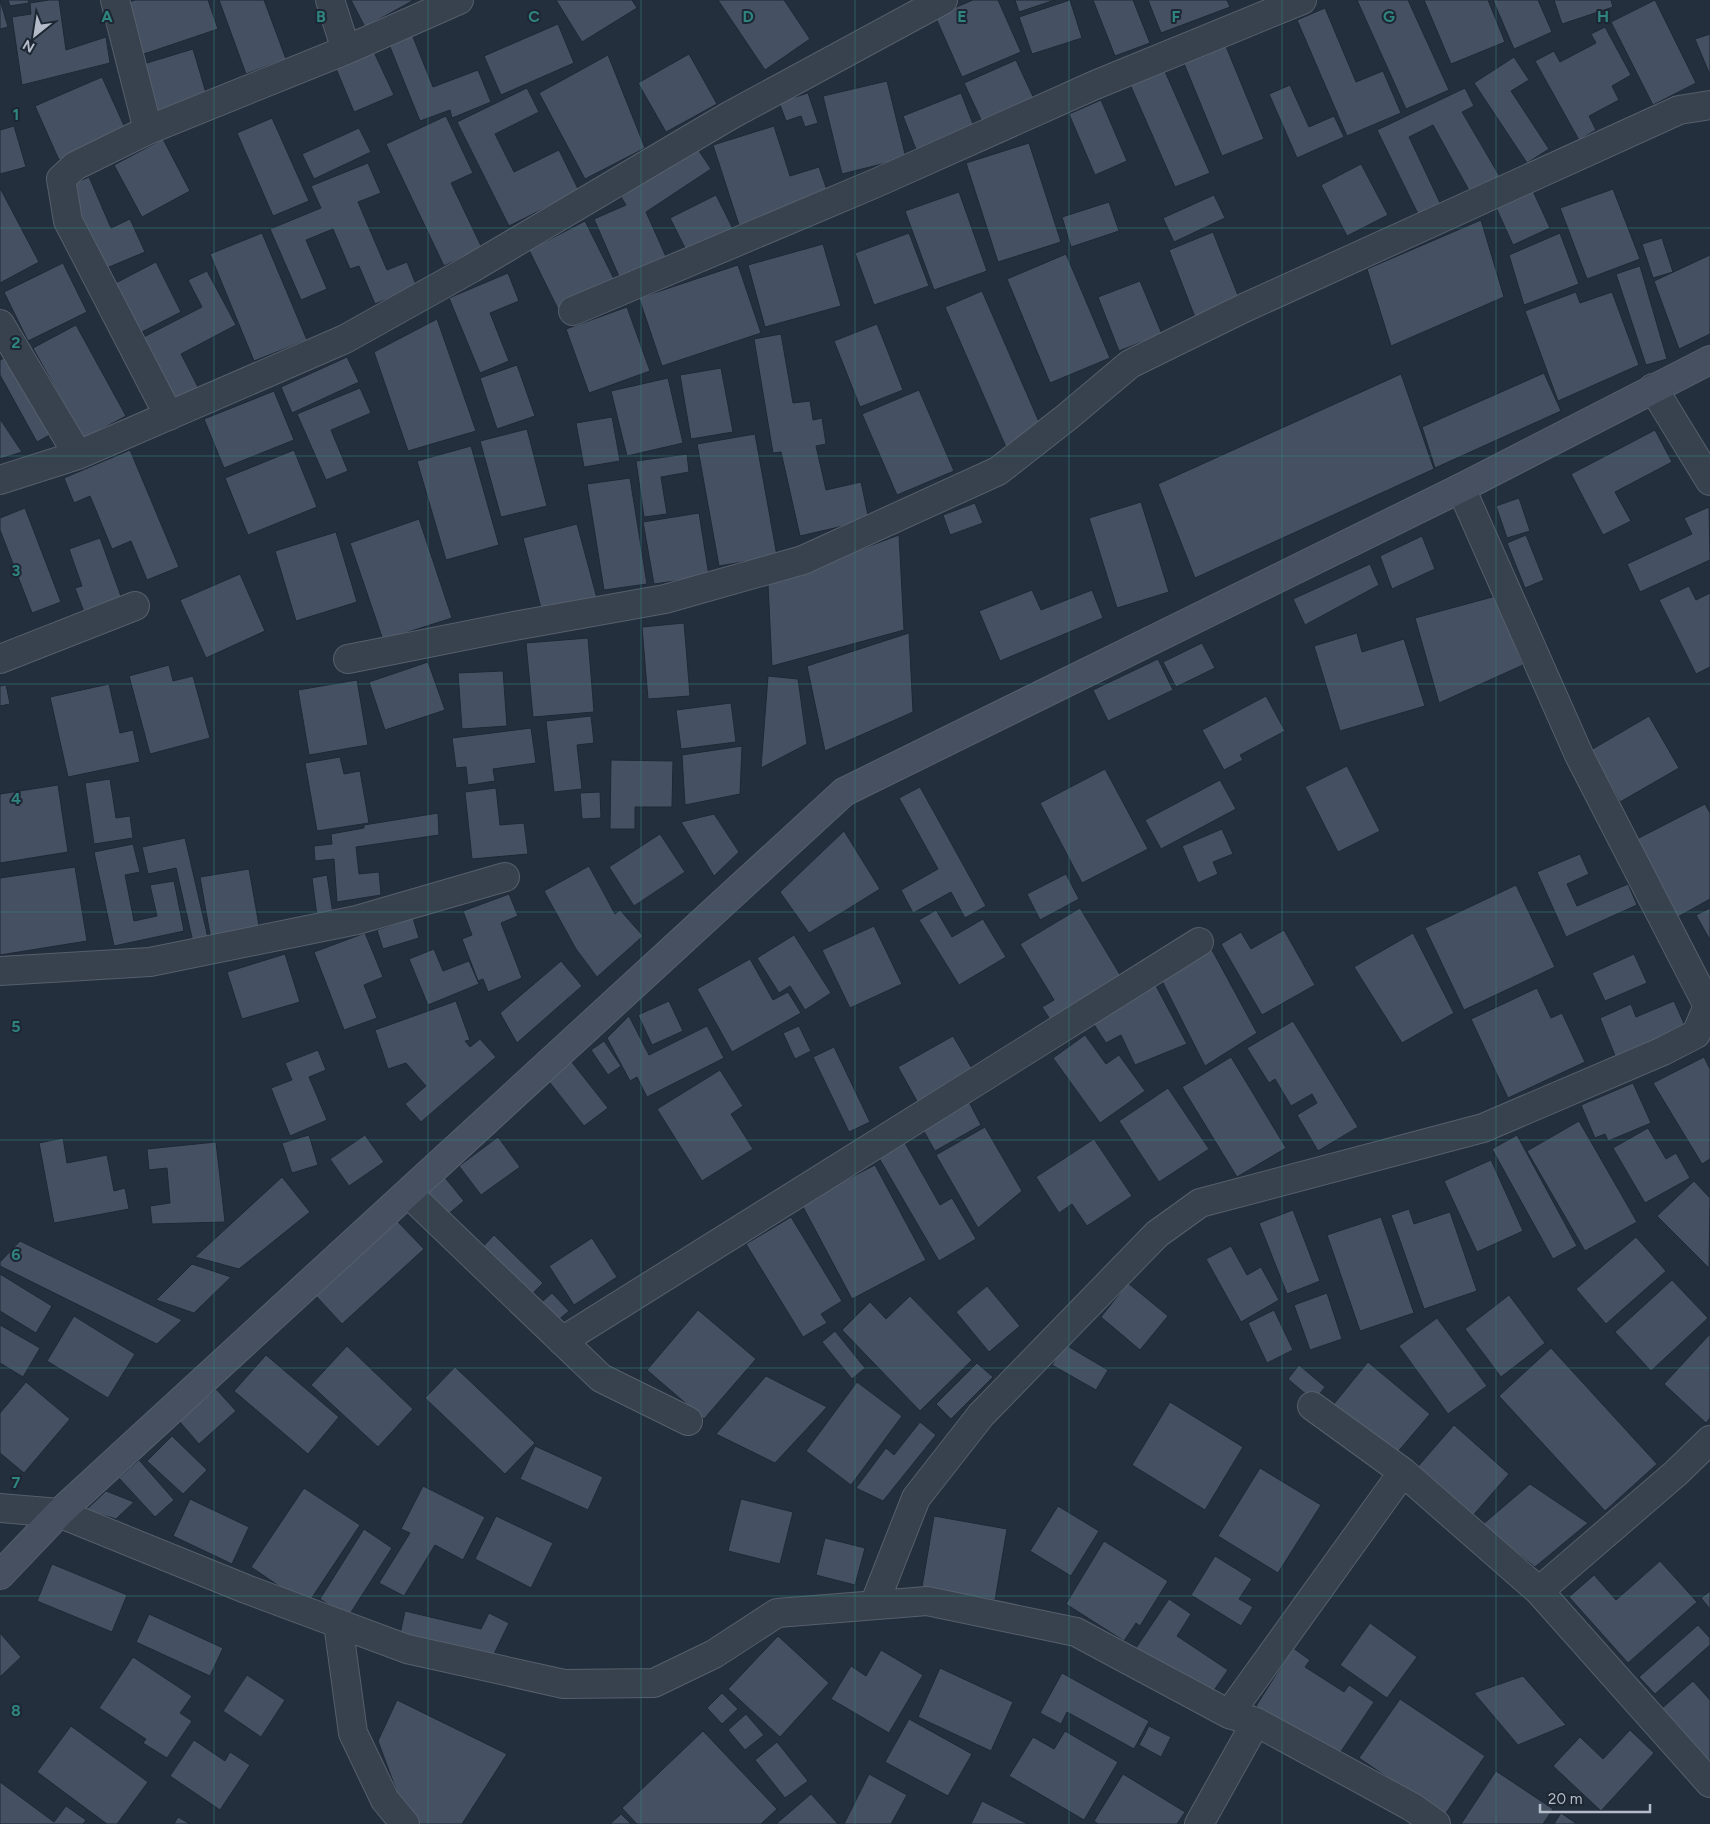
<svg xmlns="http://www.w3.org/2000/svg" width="1710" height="1824" font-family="Figtree,sans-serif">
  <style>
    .building { fill: #455162; stroke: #1f2835 }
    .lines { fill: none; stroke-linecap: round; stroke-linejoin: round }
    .street-casing { stroke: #565f6c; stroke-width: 30 }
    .secondary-casing { stroke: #565f6c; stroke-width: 30 }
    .street { stroke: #38414e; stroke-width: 28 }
    .secondary { stroke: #465061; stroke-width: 28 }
    .grid { fill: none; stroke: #308480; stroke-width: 1; stroke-opacity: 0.55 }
    .grid-label { font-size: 16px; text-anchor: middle; font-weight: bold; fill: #308480; stroke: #1d2633; stroke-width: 4; stroke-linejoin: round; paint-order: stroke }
  </style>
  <rect width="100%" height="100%" fill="#242f3e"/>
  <!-- building -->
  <path class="building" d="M0 0 8 27 0 29Z
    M8 0H28L29 3 10 6Z
    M49 0H59L66 50 106 37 110 63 22 85 12 17 31 14 30 3Z
    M135 0H208L218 29 138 56 120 5Z
    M219 0H264L286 59 246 74Z
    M351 0H414L365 27Z
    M556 0H632L637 8 582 42Z
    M718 0H784L810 39 765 70Z
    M973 0H998L1021 52 962 77 935 16Z
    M1015 0H1055L1019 12Z
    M1070 0 1082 38 1032 54 1019 17Z
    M1093 0H1133L1150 43 1115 56Z
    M1148 0H1227L1230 7 1161 33Z
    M1357 0H1408L1449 90 1406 109Z
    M1424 0H1488L1505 42 1451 64Z
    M1493 0H1538L1552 32 1514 49Z
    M1554 0H1611L1613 7 1562 24Z
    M1655 0 1696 83 1653 105 1611 22Z
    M1325 8 1356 82 1383 71 1401 113 1347 136 1297 20Z
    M558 24 574 63 501 95 484 56Z
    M1605 27 1631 75 1612 86 1619 100 1589 116 1596 130 1579 140 1535 61 1554 51 1560 62 1596 43 1591 34Z
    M411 32 433 87 478 70 491 102 452 118 450 110 420 121 388 42Z
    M1710 34V75L1695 39Z
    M1225 44 1264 139 1222 156 1183 61Z
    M193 49 209 103 155 120 137 66Z
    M373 50 394 95 354 112 335 66Z
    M689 54 717 104 666 132 638 83Z
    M608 55 645 148 585 179 539 93Z
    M1514 57 1529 80 1511 91 1549 149 1527 163 1474 83Z
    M1016 60 1036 103 984 126 964 83Z
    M1163 67 1210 173 1175 187 1129 82Z
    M102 77 126 130 59 160 35 106Z
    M887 81 906 158 842 174 823 96Z
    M1290 85 1309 127 1334 116 1344 137 1297 158 1269 94Z
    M527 88 539 112 495 134 514 172 559 150 579 191 509 226 457 122Z
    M1465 88 1474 106 1462 112 1500 177 1471 194 1433 125 1409 137 1442 207 1420 218 1377 130Z
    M808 93 818 123 805 127 801 116 786 121 779 102Z
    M961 93 977 134 919 157 903 116Z
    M1101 100 1127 161 1095 175 1069 114Z
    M446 116 473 173 451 183 482 248 444 266 386 144Z
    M272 118 309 201 273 216 237 133Z
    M14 126 26 167 0 174V130Z
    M774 126 790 176 819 167 829 196 739 225 713 145Z
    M359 128 371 152 314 179 302 154Z
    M163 139 190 191 142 217 114 165Z
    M1029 143 1061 242 998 262 966 163Z
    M697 148 711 169 646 212 668 261 621 281 594 219 626 205 621 197Z
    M368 163 381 193 358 202 387 270 407 262 417 287 375 304 359 266 350 269 333 229 306 240 327 289 301 300 270 229 321 208 311 186Z
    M1361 164 1388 215 1347 236 1321 185Z
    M89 177 111 228 130 219 145 252 102 270 66 187Z
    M1531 187 1550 228 1513 245 1494 203Z
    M0 188 39 262 0 283Z
    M1613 189 1640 259 1587 279 1560 208Z
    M959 192 987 271 934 290 905 211Z
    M716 195 735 233 689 256 670 218Z
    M1214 195 1225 218 1174 242 1163 218Z
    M1109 202 1119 231 1071 247 1062 217Z
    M1481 220 1504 297 1391 346 1367 269Z
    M585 221 615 281 558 309 529 250Z
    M1213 232 1243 308 1198 325 1169 250Z
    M262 233 307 340 254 361 210 254Z
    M909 233 929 286 874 305 855 253Z
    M1560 233 1579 284 1524 305 1509 255Z
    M1662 238 1673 272 1653 278 1642 244Z
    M823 244 841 306 765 327 748 265Z
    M1066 254 1110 358 1050 383 1007 279Z
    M1710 255V334L1679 349 1654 281Z
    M156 262 181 312 134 336 108 287Z
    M63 263 87 312 28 341 4 292Z
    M738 265 761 333 662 366 639 298Z
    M1640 266 1667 359 1646 365 1616 274Z
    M207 271 236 325 181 354 200 391 170 406 136 341 202 307 188 280Z
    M508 273 519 301 490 313 509 361 480 373 449 298Z
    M1140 281 1162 334 1119 351 1098 297Z
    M982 291 1043 431 1006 447 945 307Z
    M1576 292 1580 303 1612 292 1639 365 1558 401 1525 311Z
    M627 307 650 371 589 393 566 329Z
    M437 319 476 431 408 451 374 352Z
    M877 324 903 390 860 407 834 341Z
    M76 325 126 416 83 439 33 348Z
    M781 334 793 403 810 401 813 420 822 418 826 444 816 446 826 490 861 482 869 520 800 536 781 452 773 453 754 339Z
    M12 354 55 432 37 442 0 375V360Z
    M347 357 359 382 292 413 281 387Z
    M517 365 535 416 497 429 480 378Z
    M721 368 733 432 691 439 680 375Z
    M1544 373 1561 411 1435 468 1422 427Z
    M1401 374 1434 469 1195 578 1158 484Z
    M668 378 683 443 627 456 611 391Z
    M360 388 371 413 331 430 348 471 326 480 297 414Z
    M919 390 954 471 897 495 862 414Z
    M274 391 294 440 224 468 204 419Z
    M612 417 620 461 584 467 576 423Z
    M0 419 22 452 0 459Z
    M527 429 547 506 501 517 480 441Z
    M1655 430 1672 462 1615 492 1631 521 1603 535 1571 474Z
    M755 434 777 556 719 566 697 444Z
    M471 446 499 545 446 560 417 461Z
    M130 450 179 567 147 580 131 541 112 549 90 496 74 503 64 478Z
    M294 450 317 507 248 535 225 478Z
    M687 454 689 472 661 477 667 514 644 517 636 461Z
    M630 478 647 584 604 590 587 484Z
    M1519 498 1530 531 1507 538 1496 506Z
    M1141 502 1169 592 1117 608 1089 518Z
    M975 503 983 523 950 535 943 515Z
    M1709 507 1710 560 1640 592 1627 564 1692 534 1684 518Z
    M25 508 61 602 32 613 0 530V518Z
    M699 513 709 576 654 584 643 522Z
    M419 519 452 618 383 640 350 543Z
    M577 524 598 602 543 616 523 538Z
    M336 532 357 602 296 621 275 551Z
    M899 535 904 630 772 666 768 584Z
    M1526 535 1544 580 1525 588 1507 543Z
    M1422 536 1435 569 1392 589 1380 556Z
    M100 538 122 599 84 612 75 588 82 586 69 549Z
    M1370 564 1379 585 1305 625 1293 599Z
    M240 574 265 631 206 658 180 600Z
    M1689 586 1696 600 1710 593V667L1696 674 1659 600Z
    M1032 590 1041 610 1092 590 1103 618 1000 661 979 611Z
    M1496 596 1523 665 1439 703 1415 618Z
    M684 623 690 696 648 699 642 627Z
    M909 633 913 712 825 751 807 666Z
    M1357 633 1362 652 1404 639 1425 706 1340 731 1314 646Z
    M588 638 594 712 533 717 526 643Z
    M1202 643 1215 668 1176 687 1163 662Z
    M1158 659 1173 690 1108 721 1093 690Z
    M428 662 445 710 385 730 369 682Z
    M169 665 173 681 193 676 210 738 150 754 129 676Z
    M503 671 507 726 462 729 458 673Z
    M768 676 798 679 807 744 761 768Z
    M357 680 368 745 309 755 298 690Z
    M109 684 120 733 133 730 140 762 68 777 50 697Z
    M6 685 10 704 0 706V686Z
    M1266 696 1285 731 1240 755 1243 760 1224 770 1202 730Z
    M731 703 736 742 681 749 676 710Z
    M591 716 594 743 577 745 582 789 554 792 546 721Z
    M1649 716 1679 768 1620 802 1591 750Z
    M531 728 536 763 493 769 495 781 468 785 466 767 456 768 452 738Z
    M742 746 740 794 685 805 682 755Z
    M340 757 344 774 360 771 369 823 317 831 305 763Z
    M611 760 673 761 672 807H635V829H610Z
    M1347 766 1380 831 1338 852 1305 787Z
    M1105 769 1148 849 1082 883 1040 803Z
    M110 779 116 818 130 816 133 838 94 844 85 783Z
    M1220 780 1236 809 1161 849 1145 820Z
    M58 785 68 852 0 863V794Z
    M920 787 986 906 965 918 951 892 913 913 901 890 938 869 899 798Z
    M496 788 500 825 524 823 528 854 472 859 465 792Z
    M600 792 601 818 582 819 580 793Z
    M1705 804 1710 813V899L1676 918 1635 840Z
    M438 813 439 835 356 847 359 874 379 872 381 895 337 902 334 859 315 861 314 846 332 844 331 834 364 828V825Z
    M714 814 739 852 714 876 681 822Z
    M1222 829 1233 854 1213 862 1218 874 1198 883 1182 846Z
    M844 831 880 889 809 933 780 892Z
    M660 834 685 872 634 906 609 867Z
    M185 838 208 938 193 942 176 868 148 874 142 847Z
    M133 844 140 872 125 875 134 921 157 916 150 885 174 881 184 931 114 946 94 852Z
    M1580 854 1589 874 1567 884 1577 906 1628 884 1637 905 1566 937 1537 872Z
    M589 866 615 914 620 910 643 936 597 977 576 949 544 891Z
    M75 867 87 941 0 955V878Z
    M249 869 260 931 211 940 200 877Z
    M1066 874 1079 899 1040 920 1027 894Z
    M327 875 333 914 317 916 312 878Z
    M1516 885 1555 967 1464 1010 1425 928Z
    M509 894 518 916 501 923 522 978 488 992 483 979 478 981 462 939 472 935 463 911Z
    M1080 908 1122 978 1051 1021 1042 1007 1054 1000 1020 944Z
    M1710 908V940L1696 915Z
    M936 910 952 937 983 919 1006 957 959 985 919 920Z
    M413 918 419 938 383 949 377 930Z
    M874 926 902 984 850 1008 822 950Z
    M1284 930 1315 985 1262 1015 1221 944 1241 932 1251 949Z
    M365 933 383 977 364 985 377 1018 344 1030 314 952Z
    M1413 933 1454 1013 1402 1043 1354 967Z
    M794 935 831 993 805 1010 790 986 779 993 757 958Z
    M434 949 443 971 469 961 479 984 428 1005 409 959Z
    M1212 950 1257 1033 1205 1066 1162 981Z
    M285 954 300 1002 242 1019 227 972Z
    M1634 954 1647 983 1605 1001 1592 973Z
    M750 959 773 1000 788 992 801 1013 732 1052 697 989Z
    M561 961 582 986 517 1043 500 1013Z
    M1155 984 1187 1044 1135 1065 1121 1035 1106 1043 1093 1023Z
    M1537 988 1551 1018 1562 1013 1585 1062 1508 1098 1471 1019Z
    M456 1001 470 1040 465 1041 470 1047 480 1039 496 1057 421 1122 405 1104 426 1086 406 1063 388 1069 375 1030Z
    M669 1001 683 1031 652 1045 638 1015Z
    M1674 1001 1686 1028 1616 1058 1600 1018 1631 1004 1636 1017Z
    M629 1016 649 1055 707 1026 724 1058 647 1097 637 1077 630 1081 607 1038Z
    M1293 1021 1358 1127 1318 1151 1297 1115 1317 1103 1312 1094 1291 1106 1275 1079 1269 1083 1247 1048Z
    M799 1026 811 1051 795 1059 783 1033Z
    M1085 1035 1106 1064 1119 1055 1145 1091 1100 1123 1053 1058Z
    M953 1036 974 1072 918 1103 898 1067Z
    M604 1041 621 1066 608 1075 591 1050Z
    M834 1047 870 1122 849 1132 813 1057Z
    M318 1050 326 1070 309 1077 327 1120 290 1136 271 1088 292 1080 285 1063Z
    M1231 1057 1286 1148 1237 1177 1182 1087Z
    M1704 1057 1710 1069V1159L1702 1164 1653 1083Z
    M571 1061 608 1108 584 1126 547 1079Z
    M720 1070 743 1106 731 1114 753 1149 702 1181 657 1109Z
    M1633 1083 1651 1123 1608 1141 1605 1134 1595 1138 1581 1105Z
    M1168 1088 1209 1149 1159 1182 1119 1121Z
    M968 1100 981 1125 935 1151 921 1126Z
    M1579 1121 1637 1222 1585 1251 1527 1151Z
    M985 1127 1022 1191 978 1228 936 1155Z
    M1648 1128 1666 1159 1676 1153 1690 1178 1645 1203 1613 1148Z
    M309 1135 318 1165 292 1173 282 1143Z
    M365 1135 384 1162 349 1186 330 1159Z
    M1517 1135 1577 1246 1553 1259 1492 1149Z
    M498 1137 520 1167 481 1195 459 1166Z
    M63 1138 67 1163 107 1155 114 1191 125 1188 129 1209 54 1223 39 1143Z
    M1094 1139 1132 1196 1087 1226 1072 1204 1059 1213 1036 1177Z
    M216 1142 225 1222 152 1224 150 1206 170 1203 167 1168 149 1170 147 1149Z
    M905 1143 940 1205 952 1198 976 1239 939 1261 879 1158Z
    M1491 1160 1523 1231 1477 1252 1444 1181Z
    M875 1165 926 1260 852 1299 801 1203Z
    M442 1174 464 1201 440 1221 417 1194Z
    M282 1177 310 1212 239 1269 195 1257Z
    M1694 1181 1710 1198 1709 1268 1657 1216Z
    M1409 1209 1414 1224 1450 1212 1477 1291 1424 1309 1391 1215Z
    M1293 1210 1320 1281 1287 1294 1259 1223Z
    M791 1217 842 1301 821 1314 827 1323 803 1337 746 1244Z
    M1381 1217 1414 1313 1360 1331 1327 1235Z
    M397 1221 424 1249 342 1324 316 1296Z
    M494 1235 543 1283 525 1301 477 1253Z
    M1636 1237 1666 1271 1606 1324 1576 1289Z
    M592 1238 617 1277 574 1305 549 1266Z
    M20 1241 182 1320 157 1344 0 1266V1262Z
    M1231 1246 1247 1275 1261 1267 1279 1300 1241 1322 1206 1259Z
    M192 1264 231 1277 194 1313 156 1300Z
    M0 1274 52 1306 36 1333 0 1311Z
    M1672 1280 1708 1318 1651 1371 1615 1332Z
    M1128 1283 1168 1316 1140 1350 1101 1317Z
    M987 1286 1020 1326 989 1352 956 1312Z
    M552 1293 569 1311 550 1327 534 1309Z
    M1327 1293 1342 1339 1310 1350 1294 1305Z
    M1509 1295 1545 1343 1501 1377 1465 1329Z
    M910 1296 972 1360 920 1411 842 1330 870 1302 886 1319Z
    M698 1310 756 1359 704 1419 647 1370Z
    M1274 1310 1293 1350 1267 1363 1248 1323Z
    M74 1316 135 1354 108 1398 47 1361Z
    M1437 1318 1487 1386 1448 1414 1399 1346Z
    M0 1325 40 1348 23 1377 0 1363Z
    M835 1331 865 1368 852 1379 822 1342Z
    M1710 1334V1418L1706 1423 1664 1384Z
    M1064 1344 1108 1370 1096 1390 1052 1365Z
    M347 1346 413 1409 378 1447 311 1385Z
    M1551 1348 1657 1464 1605 1511 1499 1396Z
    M266 1355 339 1417 308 1454 234 1391Z
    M1368 1362 1430 1414 1390 1461 1329 1410Z
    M977 1363 993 1377 951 1419 936 1404Z
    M1299 1365 1325 1387 1314 1401 1288 1379Z
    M455 1367 535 1443 505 1474 425 1398Z
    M766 1376 827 1407 775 1463 716 1434Z
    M26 1382 70 1419 24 1473 0 1453V1413Z
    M857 1382 902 1416 851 1485 806 1451Z
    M216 1389 236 1411 199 1444 179 1421Z
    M1170 1402 1243 1447 1205 1510 1132 1465Z
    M920 1422 936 1435 883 1501 856 1488 886 1448 894 1455Z
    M1454 1425 1509 1474 1469 1520 1414 1471Z
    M172 1436 207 1470 183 1494 147 1461Z
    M535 1446 603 1477 588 1510 520 1479Z
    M139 1460 174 1500 155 1517 119 1478Z
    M1260 1468 1321 1505 1278 1573 1218 1536Z
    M1530 1484 1588 1523 1535 1567 1482 1525Z
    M423 1486 485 1517 463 1560 435 1545 404 1596 379 1583 410 1533 401 1529Z
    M304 1488 360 1525 307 1605 251 1567Z
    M106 1491 134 1502 116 1519 86 1510Z
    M190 1499 249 1527 232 1564 173 1536Z
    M741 1499 793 1512 780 1564 728 1551Z
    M1058 1506 1099 1531 1071 1576 1030 1551Z
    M496 1516 553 1543 531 1588 475 1559Z
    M934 1516 1007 1529 995 1600 922 1587Z
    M364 1529 392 1548 348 1617 320 1599Z
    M825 1538 865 1548 855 1585 816 1575Z
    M1104 1541 1168 1581 1140 1626 1136 1623 1124 1641 1066 1604Z
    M1215 1556 1252 1579 1239 1599 1253 1607 1241 1626 1191 1595Z
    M1660 1561 1697 1602 1628 1663 1569 1597 1594 1575 1616 1600Z
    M52 1564 127 1595 112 1632 37 1601Z
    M1710 1591V1609L1701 1598Z
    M1169 1599 1191 1614 1177 1636 1228 1670 1210 1696 1136 1648Z
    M405 1611 481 1629 489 1613 509 1623 493 1656 400 1634Z
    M149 1614 223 1648 210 1676 136 1642Z
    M1370 1623 1417 1657 1387 1698 1340 1665Z
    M1698 1625 1710 1638V1645L1655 1694 1639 1677Z
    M0 1633 21 1657 0 1677Z
    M778 1636 829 1683 780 1737 728 1689Z
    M1293 1648 1310 1660 1305 1667 1344 1692 1349 1685 1374 1702 1336 1759 1256 1706Z
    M881 1650 923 1675 889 1733 831 1699 851 1666 866 1676Z
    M133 1657 192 1696 180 1713 192 1721 167 1758 143 1743 146 1739 99 1708Z
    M940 1668 1013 1702 991 1751 918 1717Z
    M1062 1673 1149 1721 1134 1749 1067 1712 1061 1724 1040 1713Z
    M247 1675 285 1700 261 1737 223 1711Z
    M1523 1676 1566 1725 1518 1745 1474 1693Z
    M1693 1681 1710 1700V1767L1660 1710Z
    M722 1693 738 1709 722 1724 707 1708Z
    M1400 1699 1485 1756 1444 1816 1359 1758Z
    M397 1700 507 1754 462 1824H412L407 1819 378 1741Z
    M746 1714 764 1735 745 1750 728 1730Z
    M909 1719 972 1754 948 1796 885 1762Z
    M71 1726 148 1782 117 1824H107L37 1772Z
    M1149 1726 1171 1737 1161 1757 1139 1745Z
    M1630 1730 1654 1753 1601 1811 1553 1766 1580 1737 1603 1759Z
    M703 1731 777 1809 761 1824H637L622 1808Z
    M1065 1731 1118 1762 1084 1820 1009 1776 1033 1737 1054 1749Z
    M194 1740 225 1761 230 1752 250 1765 220 1810 170 1776Z
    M777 1742 808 1781 785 1798 755 1760Z
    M1496 1771 1553 1809 1543 1824H1461Z
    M869 1774 907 1795 891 1824H844Z
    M1123 1774 1185 1812 1177 1824H1098L1094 1821Z
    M0 1782 54 1822 66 1806 86 1820 83 1824H0Z
    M811 1794 838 1824H776Z
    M982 1801 1028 1824H971Z
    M1561 1813 1577 1824H1554Z
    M621 1814 631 1824H610Z
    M178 1817 190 1824H174Z"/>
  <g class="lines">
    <!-- street casing -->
    <g class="street-casing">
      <path id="street" d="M115 0 148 130
        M330 0 346 50
        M573 311 876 183 1095 85 1302 0
        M0 324 78 455
        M1653 388 1710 481
        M169 416 68 221 61 179 75 166 148 130 346 50 459 0
        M0 480 78 455 345 339 472 268 729 116 943 0
        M0 659 135 606
        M348 659 514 626 665 599 803 560 998 471 1067 417 1130 364 1244 308 1679 110 1710 105
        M0 971 150 962 357 920 505 877
        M408 1193 601 1378 688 1421
        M562 1341 1199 942
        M1312 1406 1403 1472 1539 1591 1710 1783
        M0 1508 59 1513 246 1589 407 1649 564 1684 654 1683 714 1654 777 1613 927 1601 1076 1632 1229 1714 1256 1722 1412 1807 1436 1824
        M1539 1591 1676 1473 1710 1440
        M874 1605 916 1498 981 1415 1157 1234 1200 1203 1483 1128 1663 1051 1696 1034 1708 1006 1579 755 1461 488
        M338 1623 353 1733 385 1800 405 1824
        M1229 1714 1403 1472
        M1199 1824 1256 1722"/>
    </g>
    <!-- secondary casing -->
    <g class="secondary-casing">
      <path id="secondary" d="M0 1575 59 1513 844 792 1461 488 1710 360"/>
    </g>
    <!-- street -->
    <use href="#street" class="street"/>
    <!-- secondary -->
    <use href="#secondary" class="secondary"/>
  </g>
  <!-- grid -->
  <path class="grid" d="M214 0V1824M428 0V1824M641 0V1824M855 0V1824M1069 0V1824M1282 0V1824M1496 0V1824M0 228H1710M0 456H1710M0 684H1710M0 912H1710M0 1140H1710M0 1368H1710M0 1596H1710"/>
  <g class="grid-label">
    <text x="107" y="22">A</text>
    <text x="321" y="22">B</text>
    <text x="534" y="22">C</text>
    <text x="748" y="22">D</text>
    <text x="962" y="22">E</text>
    <text x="1176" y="22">F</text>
    <text x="1389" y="22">G</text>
    <text x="1603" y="22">H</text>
    <text x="16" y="120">1</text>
    <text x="16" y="348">2</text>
    <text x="16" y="576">3</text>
    <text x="16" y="804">4</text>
    <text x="16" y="1032">5</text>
    <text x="16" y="1260">6</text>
    <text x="16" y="1488">7</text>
    <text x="16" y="1716">8</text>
  </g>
  <!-- north arrow -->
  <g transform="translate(35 35) rotate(210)" stroke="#1d2633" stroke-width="4" paint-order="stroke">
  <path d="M0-4L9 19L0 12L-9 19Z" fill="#b4bcc9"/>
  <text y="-8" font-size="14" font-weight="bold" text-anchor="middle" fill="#b4bcc9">N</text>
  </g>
  <!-- scale -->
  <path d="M1540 1804v8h110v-8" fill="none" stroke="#b4bcc9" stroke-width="2.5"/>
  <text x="1548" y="1804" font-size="15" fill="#b4bcc9" stroke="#1d2633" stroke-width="4" paint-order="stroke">20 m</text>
</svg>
